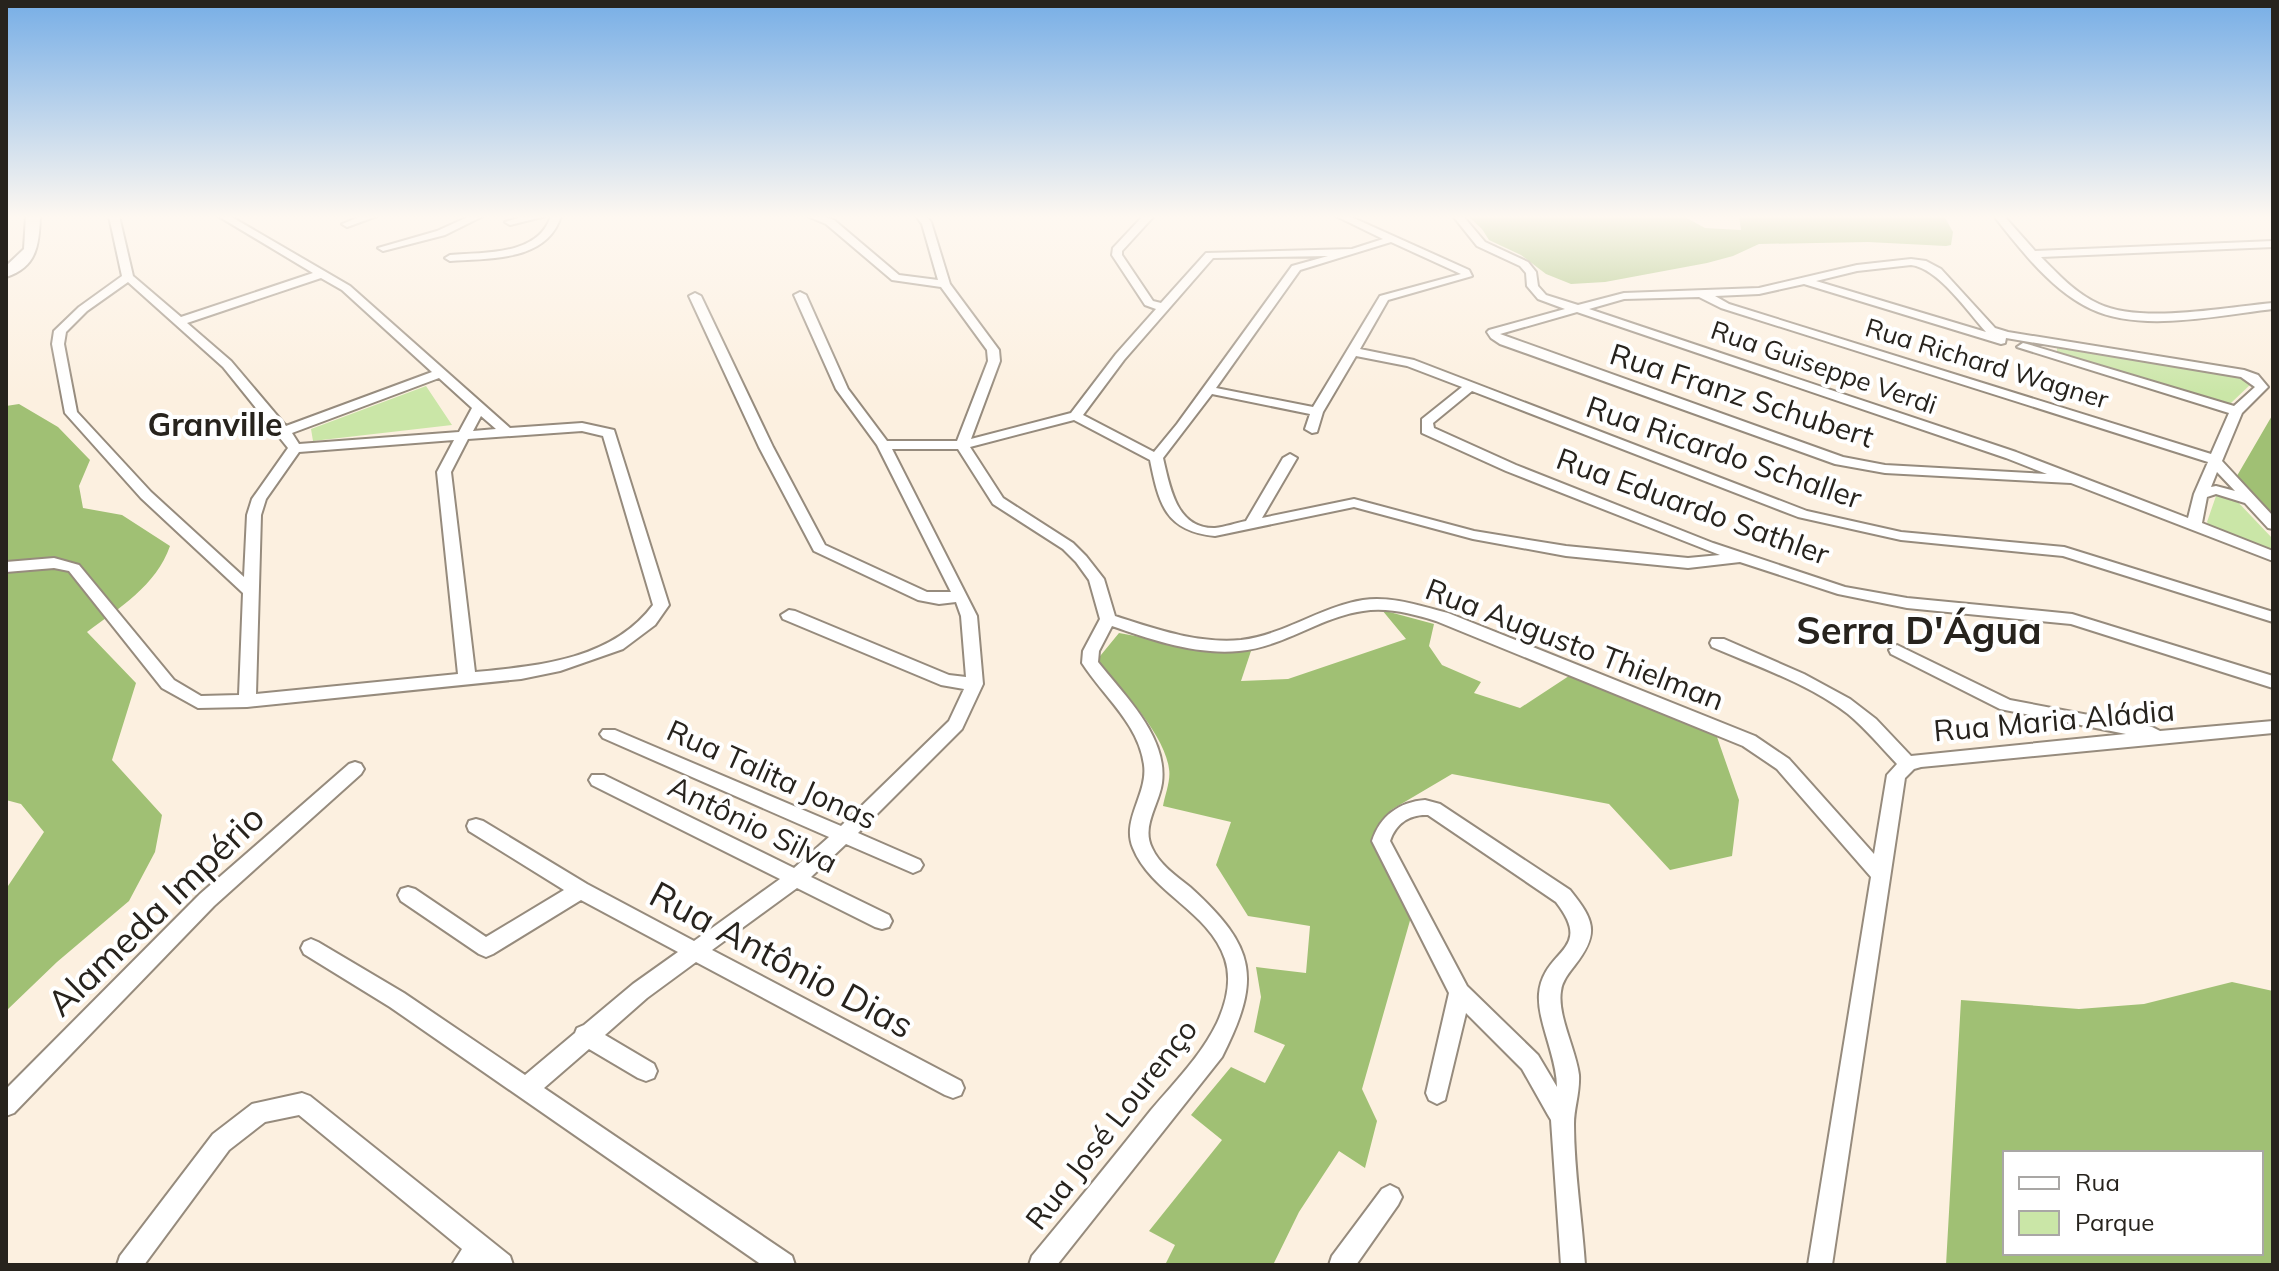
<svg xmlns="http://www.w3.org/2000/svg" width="2279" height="1271" font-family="Mulish,sans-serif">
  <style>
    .green { fill: #cae6a7 }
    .forest { fill: #a0c074; fill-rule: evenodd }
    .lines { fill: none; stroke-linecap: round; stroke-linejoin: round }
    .minor-casing { stroke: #968b7d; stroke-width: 4 }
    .major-casing { stroke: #968b7d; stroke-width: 4 }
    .minor { fill: #fff; fill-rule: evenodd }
    .major { fill: #fff; fill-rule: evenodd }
    .labels { text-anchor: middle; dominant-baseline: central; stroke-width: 8; stroke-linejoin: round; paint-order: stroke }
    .far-street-label { font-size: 26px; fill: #27231d; stroke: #fff }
    .street-label { font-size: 30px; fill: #27231d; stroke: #fff }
    .neighbourhood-label { font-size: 32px; font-weight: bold; fill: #27231d; stroke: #fff }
    .near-street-label { font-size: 36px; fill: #27231d; stroke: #fff }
    .district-label { font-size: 38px; font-weight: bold; fill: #27231d; stroke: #fff }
  </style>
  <rect width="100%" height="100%" fill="#fcf0e0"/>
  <!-- green -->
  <path class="green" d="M2057 348 2240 377 2251 384 2231 403H2223L2057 354Z
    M426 386 452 425 313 441 311 429Z
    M2222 495 2234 498 2273 539V550L2211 528 2207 522 2216 496Z"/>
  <!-- forest -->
  <path class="forest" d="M1468 216H1683L1705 228 1741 230 1739 216H1944L1953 232 1951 245 1946 246 1868 242 1759 244 1733 256 1707 263 1605 282 1571 284 1546 274 1521 255 1489 240 1482 229Z
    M19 404 58 427 90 460 79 486 83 508 122 515 170 546C156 586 119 608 87 632L136 683 112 760 162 815 155 852 129 901 57 962 6 1011V889L44 832 21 804 6 800V406Z
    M2273 414V513L2234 481Z
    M1382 610 1434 624 1429 646 1442 665 1481 682 1474 693 1520 708 1575 672 1717 737 1739 800 1732 856 1670 870 1609 804 1452 774 1391 810 1373 836 1413 910 1362 1089 1377 1121 1365 1168 1339 1151 1299 1212 1273 1265H1165L1175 1245 1149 1231 1222 1140 1191 1115 1231 1067 1265 1083 1285 1045 1254 1032 1261 997 1256 967 1306 973 1310 926 1248 916 1216 865 1231 822 1163 806C1165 795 1171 780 1169 769 1165 734 1119 686 1096 661L1119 633 1196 647 1252 648 1241 681 1288 679 1406 639Z
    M2232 982 2273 991V1265H1946L1961 1000 2079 1009 2144 1004ZM2261 1153V1253H2005V1153Z"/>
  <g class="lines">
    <!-- minor casing -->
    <g class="minor-casing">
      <path id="minor" d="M109 216H119L133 276 181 317 313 273 218 216H230L350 286 510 428 582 423 614 430 669 605 655 625 623 649 560 671 521 679 247 707 198 708 162 688 69 571 54 568 6 572V562L54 558 79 565 174 680 201 696 239 695 243 593 141 498 65 413 52 344 54 331 79 307 122 276ZM321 278 342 290 432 372 286 426 231 361 187 323ZM128 282 223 367 288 448 252 499 247 515 244 577 151 492 77 412 64 344 66 332 87 311ZM439 378 472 408 459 432 299 444 292 433ZM481 416 496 429 473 431ZM582 431 603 436 653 605C612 660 538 666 475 672L451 472 468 439ZM454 440 437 472 458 674 256 694 261 515 266 499 299 452Z
        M362 216H377L347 227 342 224Z
        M470 216H483L445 235 383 251 378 248 437 231Z
        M525 216H546L510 225 505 222Z
        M551 216H561C547 262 489 258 450 261L445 258 450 255C485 252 538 256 551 216Z
        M807 216H822L834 220 899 275 938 280 922 224 916 216H926L931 222 950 284 999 350 1000 361 971 439 1071 413 1116 354 1156 309 1145 305 1112 255 1113 248 1143 216H1154L1122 251V255L1153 301 1161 303 1206 253 1352 249 1383 239 1336 216H1349L1469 270 1472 276 1388 300 1360 349 1414 360 1807 511 1901 532 2064 547 2273 612V622L2063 556 1901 540 1798 517 1472 391 1433 423 1434 428 1516 465 1713 543 1845 587 1907 598 2072 614 2273 676V688L2071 624 1907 608 1838 594 1740 562 1688 568 1566 556 1473 539 1354 507 1215 536C1165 531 1159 504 1150 460L1074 420 970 447 1003 498 1073 543 1086 556 1104 579 1115 616C1155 629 1198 644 1241 640 1284 635 1320 607 1363 600 1392 596 1420 606 1448 613L1755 736 1789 759 1874 854 1887 775 1897 764C1881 747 1866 729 1848 714 1808 683 1758 667 1712 647L1710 643 1712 639H1724L1804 674 1850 699 1876 719 1911 756 2126 734 2000 709 1891 654 1889 650 1897 645 2010 700 2152 727 2160 731 2273 721V733L1921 767 1914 769 1905 778 1832 1265H1808L1871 877 1777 769 1743 746 1436 621C1413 614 1388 607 1363 611 1320 617 1284 647 1239 651 1196 655 1152 640 1112 626L1099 651 1098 662C1125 696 1168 737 1162 783 1159 805 1141 826 1152 848 1159 864 1176 876 1190 887 1256 947 1262 978 1222 1057L1057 1265H1029L1032 1256C1072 1208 1112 1159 1151 1110 1174 1083 1201 1056 1217 1023 1226 1004 1232 980 1225 959 1209 911 1151 893 1133 848 1121 820 1148 794 1144 765 1139 724 1103 696 1082 663L1083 651 1100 619 1089 580 1076 562 1063 549 993 504 958 449H892L977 616 983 684 962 729 858 833 920 860 923 865 920 870 913 873 846 844 811 877 889 915 892 921 889 927 882 929 875 927 797 888 712 950 961 1081 964 1088 961 1095 953 1098 945 1095 696 962 647 998 605 1035 654 1064 657 1071 654 1078 646 1081 638 1078 589 1049 544 1088 792 1256 795 1265H762L390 1007 304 954 301 948 304 942 311 939 318 942 404 993 525 1075 575 1033 577 1028 584 1025 633 984 678 952 581 900 493 954 486 957 479 954 401 901 398 895 401 889 408 887 415 889 486 937 564 890 469 831 467 826 469 821 476 819 483 821 587 884 694 941 780 879 592 785 589 780 592 775H604L794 868 829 837 603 738 600 734 603 730H615L841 826 949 721 964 689 941 685 783 619 781 615 789 610 795 611 949 675 966 677 961 616 956 602 939 604 918 600 814 551 759 447 689 296 695 293 701 296 773 447 825 545 927 592H951L877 445 836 389 794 295 800 292 806 295 848 389 887 441H957L988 361 987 350 941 287 892 280 826 224ZM1391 242 1461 274 1380 296 1313 407 1216 388 1300 270ZM1328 256 1292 266 1177 424 1154 452 1083 415 1124 360 1213 258ZM1356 356 1407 366 1462 387 1422 419V433L1506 471 1720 555 1688 558 1566 546 1474 531 1354 499 1262 518 1297 458 1290 454 1283 458 1246 521C1236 523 1225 527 1215 528 1176 529 1170 487 1163 458L1212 394 1310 414 1305 429 1312 433 1317 432 1323 412Z
        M1453 216H1463L1485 242 1528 262 1536 272 1538 286 1546 295 1578 305 1624 293 1759 288 1857 265 1911 259 1926 261 1941 269 1995 328 2008 332 2244 370 2258 375 2268 387 2242 413 2222 461 2273 516V529L2268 528 2245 503 2216 494 2207 497 2202 523 2273 551V561L2071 483 1885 473 1835 464 1500 344 1491 338 1487 332 1489 330 1565 309 1538 299 1527 286 1526 273 1520 266 1477 246ZM1911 265C1938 268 1968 312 1986 332L1816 281 1857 271ZM1804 284 2001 344 2005 343 2006 338 2241 377 2255 387 2234 406 2027 344 2023 343 2017 347 2229 413 2211 454 1729 304 1715 296 1759 294ZM1699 297 1721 308 2208 462 2194 494 2188 518 2016 452 1589 309 1624 299ZM1577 312 2006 458 2047 474 1885 465 1843 457 1500 334ZM2217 472 2235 491 2216 486 2211 487Z
        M1994 216H2004L2035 251 2273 241V247L2041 257C2058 274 2076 294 2099 304 2142 324 2226 307 2273 303V309C2220 315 2141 333 2091 309 2052 291 2020 249 1994 216Z
        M355 762 361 764 364 769 361 774 214 906 14 1113 6 1116V1089L200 894 349 764Z
        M1425 800 1440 804 1570 890C1594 920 1600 933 1575 965 1569 973 1562 981 1561 991 1557 1015 1576 1050 1579 1075 1580 1093 1574 1108 1574 1124 1574 1171 1582 1218 1585 1265H1561L1551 1120 1548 1115 1522 1069 1466 1013 1445 1100 1437 1104 1429 1100 1426 1093 1449 993 1372 841C1380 816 1399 802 1425 800ZM1428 815 1556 902C1595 952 1543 948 1539 994 1537 1021 1557 1057 1557 1087L1538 1055 1467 986 1390 841C1396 823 1410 814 1428 815Z
        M302 1093 310 1096 510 1256 513 1265H452L462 1249 299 1115 265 1122 229 1150 144 1265H117L120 1256 213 1134 252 1104Z
        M1390 1185 1398 1189 1402 1197 1398 1205 1356 1265H1329L1332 1256 1382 1189Z"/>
    </g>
    <!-- major casing -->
    <g class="major-casing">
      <path id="major" d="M26 216H40C39 245 37 267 6 277V266L24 249Z"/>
    </g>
    <!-- minor -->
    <use href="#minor" class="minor"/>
    <!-- major -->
    <use href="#major" class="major"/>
  </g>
  <!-- sky -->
  <linearGradient id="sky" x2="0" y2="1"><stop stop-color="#77aee6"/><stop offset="0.55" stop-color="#fef8f1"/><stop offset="1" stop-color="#fef8f1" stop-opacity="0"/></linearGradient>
  <rect width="2279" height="394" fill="url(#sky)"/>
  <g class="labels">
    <!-- far-street labels -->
    <g class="far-street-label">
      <text transform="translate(1987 363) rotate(17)">Rua Richard Wagner</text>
      <text transform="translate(1824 367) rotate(19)">Rua Guiseppe Verdi</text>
    </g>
    <!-- street labels -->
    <g class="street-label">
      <text transform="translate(1742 395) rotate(18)">Rua Franz Schubert</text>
      <text transform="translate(1724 452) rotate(19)">Rua Ricardo Schaller</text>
      <text transform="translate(1693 506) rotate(20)">Rua Eduardo Sathler</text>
      <text transform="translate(1575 644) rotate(21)">Rua Augusto Thielman</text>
      <text transform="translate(2054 720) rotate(-5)">Rua Maria Aládia</text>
      <text transform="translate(772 774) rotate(24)">Rua Talita Jonas</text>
      <text transform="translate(753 824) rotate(26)">Antônio Silva</text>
      <text transform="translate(1111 1124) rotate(-52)">Rua José Lourenço</text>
    </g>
    <!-- neighbourhood labels -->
    <g class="neighbourhood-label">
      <text x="215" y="424">Granville</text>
    </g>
    <!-- near-street labels -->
    <g class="near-street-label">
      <text transform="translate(155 910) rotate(-44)">Alameda Império</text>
      <text transform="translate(782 959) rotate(28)">Rua Antônio Dias</text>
    </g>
    <!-- district labels -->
    <g class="district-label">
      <text x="1919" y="630">Serra D'Água</text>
    </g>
  </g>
  <!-- border -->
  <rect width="2279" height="1271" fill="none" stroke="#27231d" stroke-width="16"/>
  <!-- legend -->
  <rect x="2003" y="1151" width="260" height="104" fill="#ffffff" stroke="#a9a7a5" stroke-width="2"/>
  <rect x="2019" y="1177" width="40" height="12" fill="#ffffff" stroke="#a9a7a5" stroke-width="2"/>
  <text x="2075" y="1191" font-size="24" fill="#27231d">Rua</text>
  <rect x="2019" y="1211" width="40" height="24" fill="#cae6a7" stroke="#a9a7a5" stroke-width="2"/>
  <text x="2075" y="1231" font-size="24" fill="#27231d">Parque</text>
</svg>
